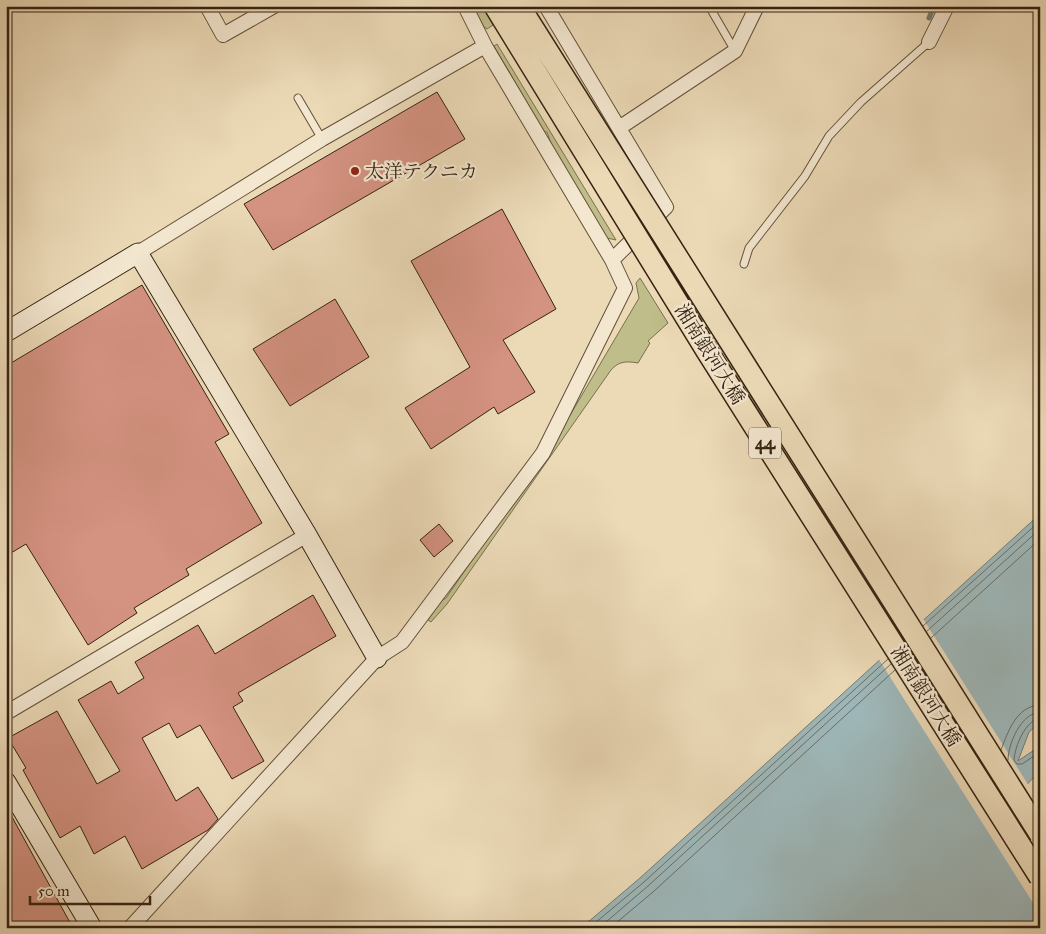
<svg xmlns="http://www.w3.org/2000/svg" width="1046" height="934" font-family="'IM FELL Great Primer','Noto Serif JP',serif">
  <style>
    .green { fill: #bfbd89; stroke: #7a704d }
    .water { fill: #9eb8ba; stroke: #747c76 }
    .pier { fill: #ecdab7 }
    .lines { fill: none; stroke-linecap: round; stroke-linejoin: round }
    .shore { stroke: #6a6d66; stroke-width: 1 }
    .stream { stroke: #747c76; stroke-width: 5 }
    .building { fill: #d49281; stroke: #352211 }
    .lane-casing { stroke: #63503a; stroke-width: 9 }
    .street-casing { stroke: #63503a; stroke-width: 16 }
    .secondary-casing { stroke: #352211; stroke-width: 21 }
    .lane { stroke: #f3e7d0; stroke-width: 7 }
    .street { stroke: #f3e7d0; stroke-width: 14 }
    .secondary { stroke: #f3e7d0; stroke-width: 19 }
    .primary-bridge-casing { stroke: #352211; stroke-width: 24; stroke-linecap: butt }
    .primary-bridge { stroke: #ecdab7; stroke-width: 21 }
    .poi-dot { fill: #8f2418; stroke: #f3e7d0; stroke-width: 2 }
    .labels { text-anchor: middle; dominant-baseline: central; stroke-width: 4.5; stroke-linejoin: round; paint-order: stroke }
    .shield { fill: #f3e7d0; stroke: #6e5d4a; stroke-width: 1 }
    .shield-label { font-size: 18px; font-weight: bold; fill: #352211 }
    .poi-label { font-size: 19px; fill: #352211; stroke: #f3e7d0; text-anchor: start }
    .street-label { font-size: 19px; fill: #352211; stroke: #f3e7d0 }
  </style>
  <rect width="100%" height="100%" fill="#ecdab7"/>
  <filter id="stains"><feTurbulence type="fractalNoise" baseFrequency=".004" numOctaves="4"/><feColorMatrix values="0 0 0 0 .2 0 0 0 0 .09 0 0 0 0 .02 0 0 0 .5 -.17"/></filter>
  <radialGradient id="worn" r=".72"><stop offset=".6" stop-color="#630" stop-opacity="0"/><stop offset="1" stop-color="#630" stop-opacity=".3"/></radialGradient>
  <!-- green -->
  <path class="green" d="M473 6H483L493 25 487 29 484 27Z
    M497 44 616 240 607 238 552 147 547 132H544L494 46Z
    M640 278 668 323 648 341 650 343 638 363C626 361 619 361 611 370L447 604 431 622 428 620 441 601 446 598 559 434 639 298 636 283Z"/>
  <!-- water -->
  <path class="water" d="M1040 514V722L1029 732 1018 761 1040 746V771L1010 802 1009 819 1040 798V928H581L640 878Z"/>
  <!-- pier -->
  <path class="pier" d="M922 617 1029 786 1013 803 1011 815 1036 797 1040 804V914L878 658Z"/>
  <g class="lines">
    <!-- shore -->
    <path class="shore" d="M923 626 1040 521
      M927 631 1040 529
      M931 638 1040 539
      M1040 718C1025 721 1015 746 1014 760L1017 764H1022L1040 752
      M1001 750C1008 732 1016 706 1040 705
      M1008 760C1008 744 1021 713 1040 712
      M589 928 644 882 888 659
      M599 928 648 886 891 664
      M610 928 653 892 895 670"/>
    <!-- stream -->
    <path class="stream" d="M929 18 934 6"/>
  </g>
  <!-- building -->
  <path class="building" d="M437 92 465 139 273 250 244 204Z
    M502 209 556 309 503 340 535 392 498 414 494 407 431 449 405 408 470 367 411 261Z
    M142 285 229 434 215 442 262 523 186 569 189 575 134 608 137 613 88 645 26 544 6 556V366Z
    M335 299 369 357 290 406 253 349Z
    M439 524 453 541 434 557 420 540Z
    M313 595 336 636 238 693 243 701 233 707 264 761 232 779 200 725 177 738 169 723 142 738 176 801 198 787 218 819 208 830 142 869 125 836 94 854 80 826 60 838 23 770 26 768 8 738 57 711 97 784 120 771 78 700 111 681 118 694 144 678 135 662 198 625 215 654Z
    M6 806 73 928H6Z"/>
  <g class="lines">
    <!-- lane casing -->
    <g class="lane-casing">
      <path id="lane" d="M709 6 735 51
        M298 98 322 139
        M744 264 749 248 805 176 829 136 861 102 929 42"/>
    </g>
    <!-- street casing -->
    <g class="street-casing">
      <path id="street" d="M207 6 223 35 274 6
        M546 6 666 207 612 260
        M929 42 947 6
        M619 128 735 51 757 6
        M138 253 322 139 485 46
        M6 713 307 535
        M130 928 377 658 402 642 543 453 625 288 612 260 485 46 465 6"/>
    </g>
    <!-- secondary casing -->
    <g class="secondary-casing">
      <path id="secondary" d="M6 332 138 253 307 535 377 658
        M6 782 92 928"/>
    </g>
    <!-- lane -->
    <use href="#lane" class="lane"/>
    <!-- street -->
    <use href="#street" class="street"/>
    <!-- secondary -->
    <use href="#secondary" class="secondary"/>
    <!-- primary-bridge casing -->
    <g class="primary-bridge-casing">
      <path id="primary-bridge" d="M495 6 707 351 1040 877
        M519 6 1040 834"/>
    </g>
    <!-- primary-bridge -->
    <use href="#primary-bridge" class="primary-bridge"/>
  </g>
  <!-- markers -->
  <circle class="poi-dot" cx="355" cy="171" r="5"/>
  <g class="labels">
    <!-- shield labels -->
    <rect class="shield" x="749" y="427.5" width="32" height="31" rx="4"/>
    <g class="shield-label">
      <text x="765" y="443">44</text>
    </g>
    <!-- poi labels -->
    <g class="poi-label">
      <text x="365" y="171">太洋テクニカ</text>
    </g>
    <!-- street labels -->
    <g class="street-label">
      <text transform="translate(710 354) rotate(58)">湘南銀河大橋</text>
      <text transform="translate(926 696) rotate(58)">湘南銀河大橋</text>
    </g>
  </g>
  <!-- margin -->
  <rect width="1046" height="934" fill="none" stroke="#ecdab7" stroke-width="25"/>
  <rect x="8" y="8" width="1031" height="919" fill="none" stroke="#352211" stroke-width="2.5"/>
  <rect x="12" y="12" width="1021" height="909" fill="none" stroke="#352211"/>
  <!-- scale -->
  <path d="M30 896v8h120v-8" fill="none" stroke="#352211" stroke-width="2.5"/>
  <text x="38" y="896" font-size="15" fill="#352211" stroke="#f3e7d0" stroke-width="4" paint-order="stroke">50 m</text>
  <rect width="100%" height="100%" filter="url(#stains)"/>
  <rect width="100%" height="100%" fill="url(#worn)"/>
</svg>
